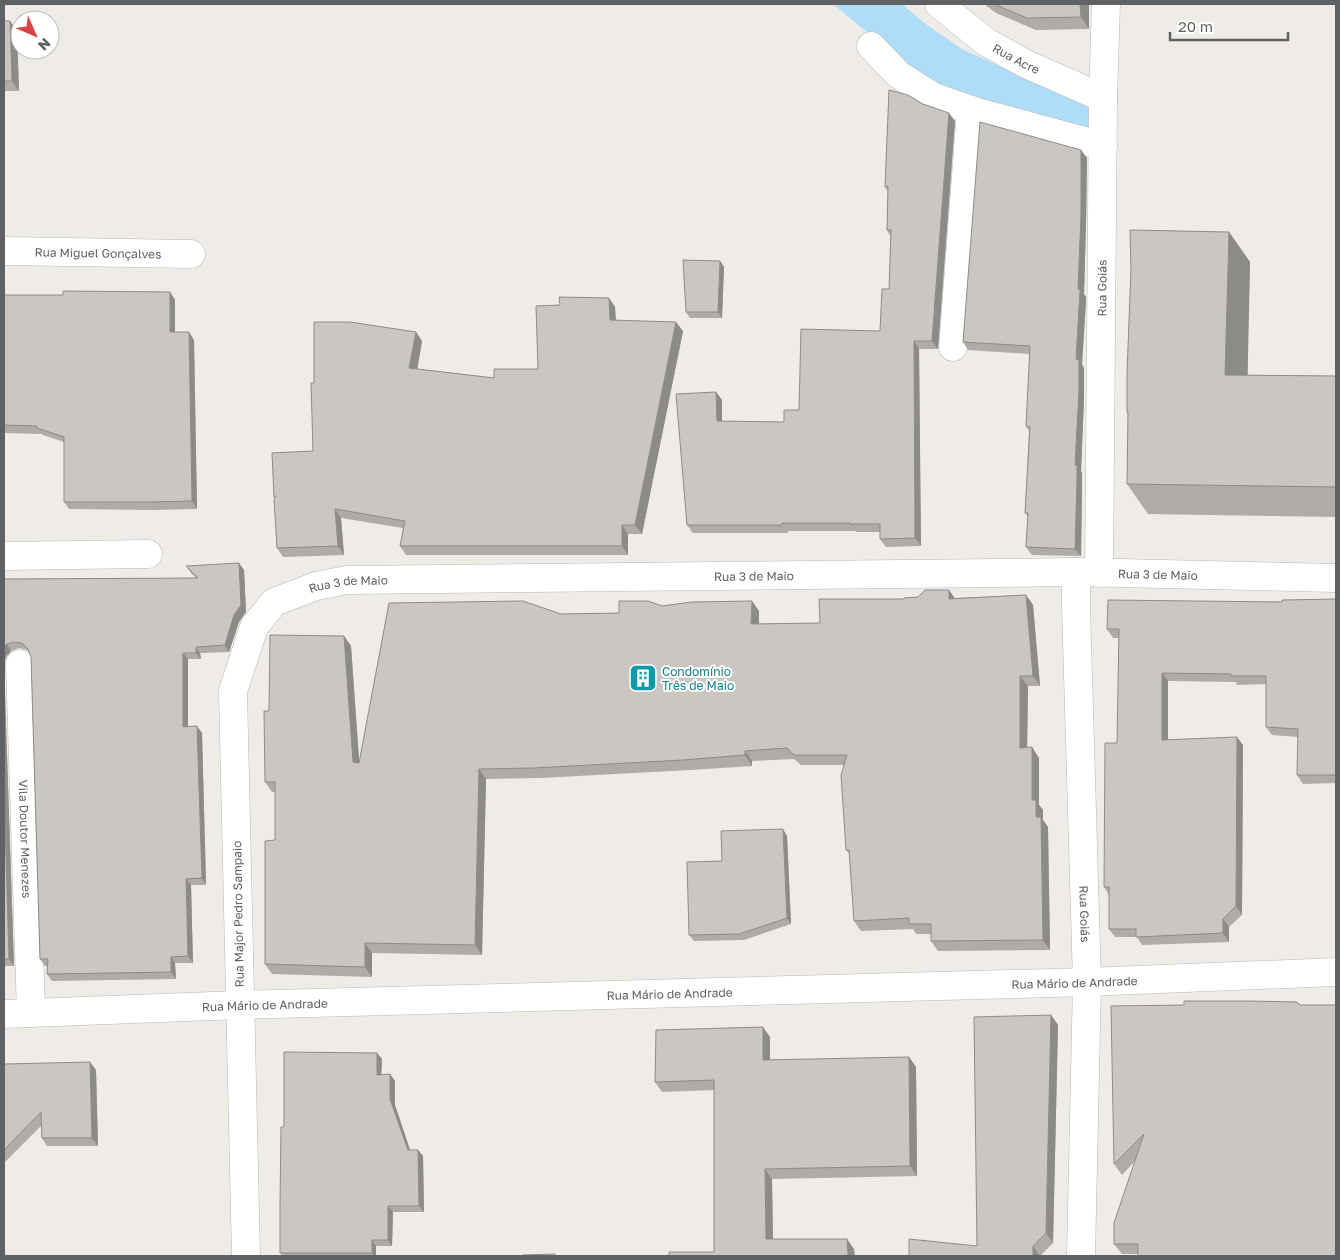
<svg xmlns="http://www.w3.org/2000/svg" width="1340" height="1260" font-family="'Golos Text',sans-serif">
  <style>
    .water { fill: #afddf7 }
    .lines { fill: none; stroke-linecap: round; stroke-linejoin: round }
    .minor-casing { stroke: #b4b7ba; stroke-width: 29 }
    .minor { stroke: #fff; stroke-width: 28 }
    .wall { fill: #aeaba8 }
    .shaded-wall { fill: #8d8b88 }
    .building { fill: #cac7c3; stroke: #8d8b88 }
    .labels { text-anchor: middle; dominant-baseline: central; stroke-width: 4; stroke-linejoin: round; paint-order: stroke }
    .street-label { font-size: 12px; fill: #5e6265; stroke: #fff }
    .culture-label { font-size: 12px; fill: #0d838f; stroke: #fff; text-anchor: start }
  </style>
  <rect width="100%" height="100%" fill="#efece7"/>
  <!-- water -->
  <path class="water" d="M833 4H902L927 25 962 49 997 65 1091 102 1088 138 946 92 918 74Z"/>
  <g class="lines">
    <!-- minor casing -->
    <g class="minor-casing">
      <g id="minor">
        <path id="s1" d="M939 4 986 42 1026 64 1103 98"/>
        <path d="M871 46 899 75 934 97 977 112 1103 146"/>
        <path id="s2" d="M4 251 191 254"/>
        <path d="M953 347 971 110"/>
        <path d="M4 556 148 554"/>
        <path id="s3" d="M1076 572V606L1087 982 1081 1256"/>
        <path id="s4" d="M1099 573 1103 98 1106 4"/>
        <path id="s5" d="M20 664 31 1013"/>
        <path id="s6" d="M4 1014 240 1005 1087 982 1336 972"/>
        <path id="s7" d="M246 1256 233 691 254 627 274 602 316 586 347 580 1076 572 1336 578"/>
      </g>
    </g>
    <!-- minor -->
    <use href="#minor" class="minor"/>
  </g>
  <!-- wall -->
  <path class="wall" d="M984 4H1089V29L1036 30 996 13Z
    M4 21H10L17 31 19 91H4Z
    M923 104 955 121 938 349H919L921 546 886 547 880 539V532H856L855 531H788V533H693L687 525 716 392 722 400V421L784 422 799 410 880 331 889 289 891 237 887 230 888 192 885 187Z
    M1087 158 1086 223 1084 294 1086 297V300L1082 364 1084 368V399L1081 471 1082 473V489L1081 556 1032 555 1026 547 1028 517 1025 513 1029 431 1026 426 1030 354 968 350 963 342Z
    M1229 232 1250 262 1247 375 1336 376V517L1148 514 1127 484 1128 415 1127 412Z
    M720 261 724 267 722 318H690L686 312Z
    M170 292 175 300V332L194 340 197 509 155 510 69 509 64 502V442L43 435 42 434 4 433V295H63Z
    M609 298 615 307 616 320 683 331 642 534H628V555H406L400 546 403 528 341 518 344 555 283 557 277 548 275 498 274 497 313 451 314 383 416 332 422 341 417 369 494 378 538 369 560 305Z
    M186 566 244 570 246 612 239 622 229 652 200 653 201 659H188V727L202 733 206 885H191L193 963H175L176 979 52 981 47 974 48 966H45L40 959 31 657 29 652 27 650 19 648 11 651 6 657 4 664 14 966H4V578V579L196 578 191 573Z
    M1026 595 1033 605 1040 686H1028L1027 748 1039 758V805L1043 810V820L1048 827 1050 950 938 951 931 941V934H916L913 929 861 931 854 921 850 855 846 850 844 765H801L794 759 752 761V766L690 770 541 778 486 779 482 955 372 953V977L272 974 265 964 275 840V792H272L265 782 269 711 344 636 351 646 359 763 561 614 619 613 662 606 759 611V624L820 623 954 598Z
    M1336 599V783L1303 784 1297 775 1298 737 1272 735 1266 727V684L1237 685 1236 682 1168 681V740L1243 745 1242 915 1229 927V942L1142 945 1137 937H1115L1109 929V895L1104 887 1117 743 1119 638H1113L1107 629 1282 602Z
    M787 836 791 924 744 940 694 941 689 935 722 861Z
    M1184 1005 1138 1254H1122L1114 1244 1135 1161 1122 1175 1114 1164Z
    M1051 1015 1058 1025 1053 1243 1040 1256H909L977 1246Z
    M770 1037V1060L909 1057 916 1067 917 1176 772 1179 773 1239 854 1249 714 1252V1090L662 1092 655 1082Z
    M377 1053 382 1059 381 1075 390 1074 395 1081V1105L410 1150H418L423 1156 424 1212H393L392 1246H376V1256H283L280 1253 284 1127Z
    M4 1064 96 1070 98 1146H47L42 1138 41 1126 4 1163Z"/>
  <!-- shaded-wall -->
  <path class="shaded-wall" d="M1080 4H1089V29L1081 17Z
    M10 21 17 31 19 91 12 81Z
    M949 113 955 121 938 349 932 341Z
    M1081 150 1087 158 1086 223 1084 294 1086 297V300L1082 364 1084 368V399L1081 471 1082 473V489L1081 556 1075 549 1076 359Z
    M1229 232 1250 262 1247 405 1225 375Z
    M720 261 724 267 722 318 718 312Z
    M170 292 175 300V340L170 332Z
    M609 298 615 307 616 329 610 320Z
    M676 322 683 331 642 534 635 525Z
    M189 332 194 340 197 509 192 501Z
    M416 332 422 341 416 377 409 368Z
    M914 341 919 349 921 546 915 538Z
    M716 392 722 400V429L717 421Z
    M335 509 341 518 344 555 338 546Z
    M622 525 628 534V555L622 546Z
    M239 563 244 570 246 612 239 622 229 652 225 645Z
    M949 590 956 600 949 599Z
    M1026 595 1033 605 1040 686 1033 676Z
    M752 601 759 611V634L751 624Z
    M344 636 351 646 360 772 353 762Z
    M7 644 11 651 6 657 4 664 14 966 9 959 4 789V647Z
    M196 647 200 653 201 659 196 653Z
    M183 653 188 659V734L183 727Z
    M1162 673 1168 681V749L1162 740Z
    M1020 676 1028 686 1027 758 1020 748Z
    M197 726 202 733 206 885 202 878Z
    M1237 737 1243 745 1242 915 1236 906Z
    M1032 747 1039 758V805L1043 810V820L1048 827 1050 950 1043 940 1036 817 1032 800Z
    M745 751 752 761V766L745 755Z
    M479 769 486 779 482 955 475 945Z
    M783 829 787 836 791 924 787 918Z
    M186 879 191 885 193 963 188 956Z
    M1223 919 1229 927V942L1223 933Z
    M365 943 372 953V977L365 967Z
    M171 957 175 963 176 979 171 972Z
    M1051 1015 1058 1025 1053 1243 1046 1233Z
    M763 1027 770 1037V1070L763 1060Z
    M377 1053 382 1059 381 1081 377 1075Z
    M909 1057 916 1067 917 1176 910 1166Z
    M90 1062 96 1070 98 1146 92 1138Z
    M390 1074 395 1081V1105L412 1156 408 1150 390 1099Z
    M418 1150 423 1156 424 1212 419 1206Z
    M765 1169 772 1179 773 1249 766 1239Z
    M388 1206 393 1212 392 1246 388 1240Z
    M847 1239 854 1249 855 1256H848Z
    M372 1240 376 1246V1256H374L372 1253Z
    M1033 1246 1040 1256H1033Z"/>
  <!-- building -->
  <path class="building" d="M994 4H1080L1081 17 1027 18Z
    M4 21H10L12 81H4Z
    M889 90 908 95 923 104 949 113 932 341H914L915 538 880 539V524H850V523H782V525H687L676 394 716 392 717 421 784 422V410H799L801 329 880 331 882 289H889L891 230H887L888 186 885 187Z
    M980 122 1081 150V215L1078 289H1080V292L1076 359 1079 360V391L1075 465H1077V481L1075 549 1026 547 1028 513H1025L1030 427 1026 426 1030 346 963 342Z
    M1130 230 1229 232 1225 375 1336 376V487L1127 484 1128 412H1127V373L1131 269Z
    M683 260 720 261 718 312H686Z
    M63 291 170 292V332H189L192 501 149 502H64V437L37 428V426L4 425V295H63Z
    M559 297 609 298 610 320 676 322 635 525H622V546H400L405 521 335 509 338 546 277 548 274 499 276 497H274L272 453 313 451 311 383H314V322H350L416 332 409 368 494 378V369H538L536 306 560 305Z
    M239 563 241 605 234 615 225 645 196 647V653H183V727L197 726 202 878 186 879 188 956 171 957V972L47 974 48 959H40L31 657 28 649 22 643 14 642 7 644 4 647V579L198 578 186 566Z
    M925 590H949V599L1026 595 1033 676H1020V748L1032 747V800H1036V817H1041L1043 940 931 941V924H909V918L854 921 849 850H846L841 775 847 755H794L787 748 745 751V755L683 760 534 768 479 769 475 945 365 943V967L265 964V841L275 840V782H265L264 711H269L270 635 344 636 353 762 359 763 389 603 523 601 561 614 619 613V601H648L662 606 692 602 752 601 751 624 820 623 819 599H904V598L918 597Z
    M1336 599V775H1297L1298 729 1266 727V676H1231V674L1162 673V740L1237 737 1236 906 1223 919V933L1136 937V929H1109V887H1104L1105 743H1117L1119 629H1107L1108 600 1282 602V600Z
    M4 789 9 959H4Z
    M783 829 787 918 739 934 689 935 687 862 722 861 721 831Z
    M1184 1001H1248L1297 1002 1300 1005H1336V1256H1138V1244H1114V1223L1144 1134 1114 1164 1111 1006 1184 1005Z
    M1051 1015 1046 1233 1033 1246V1256H909V1239L977 1246 974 1017Z
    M763 1027V1060L909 1057 910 1166 765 1169 766 1239H847L848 1256H669V1252H714V1080L655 1082 656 1030Z
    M284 1052 377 1053V1075L390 1074V1099L408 1150H418L419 1206H388V1240H372V1253H280V1205L281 1127H284Z
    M90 1062 92 1138H42L41 1112 4 1150V1064Z
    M555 1254V1256H522V1255Z"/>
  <!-- icons -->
  <defs>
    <g id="building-square" transform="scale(1.4375)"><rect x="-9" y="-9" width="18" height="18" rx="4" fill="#0f9aa8" stroke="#fff"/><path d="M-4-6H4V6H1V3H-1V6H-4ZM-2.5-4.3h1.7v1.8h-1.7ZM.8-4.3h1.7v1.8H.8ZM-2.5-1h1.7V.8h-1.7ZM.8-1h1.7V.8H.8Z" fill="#fff"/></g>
  </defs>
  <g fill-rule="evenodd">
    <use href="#building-square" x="643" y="678"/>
  </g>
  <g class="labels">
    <!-- street labels -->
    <g class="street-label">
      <text stroke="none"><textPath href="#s1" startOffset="95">Rua Acre</textPath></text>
      <text stroke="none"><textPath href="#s2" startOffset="94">Rua Miguel Gonçalves</textPath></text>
      <text stroke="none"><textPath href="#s4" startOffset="285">Rua Goiás</textPath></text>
      <text stroke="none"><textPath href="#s7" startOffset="1552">Rua 3 de Maio</textPath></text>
      <text stroke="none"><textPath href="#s7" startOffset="1148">Rua 3 de Maio</textPath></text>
      <text stroke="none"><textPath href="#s7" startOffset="742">Rua 3 de Maio</textPath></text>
      <text stroke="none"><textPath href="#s5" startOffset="175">Vila Doutor Menezes</textPath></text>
      <text transform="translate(238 914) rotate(-91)">Rua Major Pedro Sampaio</text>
      <text stroke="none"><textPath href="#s3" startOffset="342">Rua Goiás</textPath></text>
      <text stroke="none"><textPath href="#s6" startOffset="1071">Rua Mário de Andrade</textPath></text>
      <text stroke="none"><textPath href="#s6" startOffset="666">Rua Mário de Andrade</textPath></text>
      <text stroke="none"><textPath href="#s6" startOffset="261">Rua Mário de Andrade</textPath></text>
    </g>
    <!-- culture labels -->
    <g class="culture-label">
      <text x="662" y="671">Condomínio<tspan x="662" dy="14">Três de Maio</tspan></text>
    </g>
  </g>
  <!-- border -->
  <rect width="1340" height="1260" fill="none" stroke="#5e6265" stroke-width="10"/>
  <!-- north arrow -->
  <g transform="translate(35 35) rotate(135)"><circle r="24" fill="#ffffff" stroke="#bfc0c1"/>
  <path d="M0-4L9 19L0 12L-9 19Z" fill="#d84344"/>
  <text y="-8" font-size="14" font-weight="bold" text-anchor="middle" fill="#5e6265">N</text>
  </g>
  <!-- scale -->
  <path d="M1170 32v8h118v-8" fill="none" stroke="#5e6265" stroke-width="2.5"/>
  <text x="1178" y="32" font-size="15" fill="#5e6265" stroke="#ffffff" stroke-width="4" paint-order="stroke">20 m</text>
</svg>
